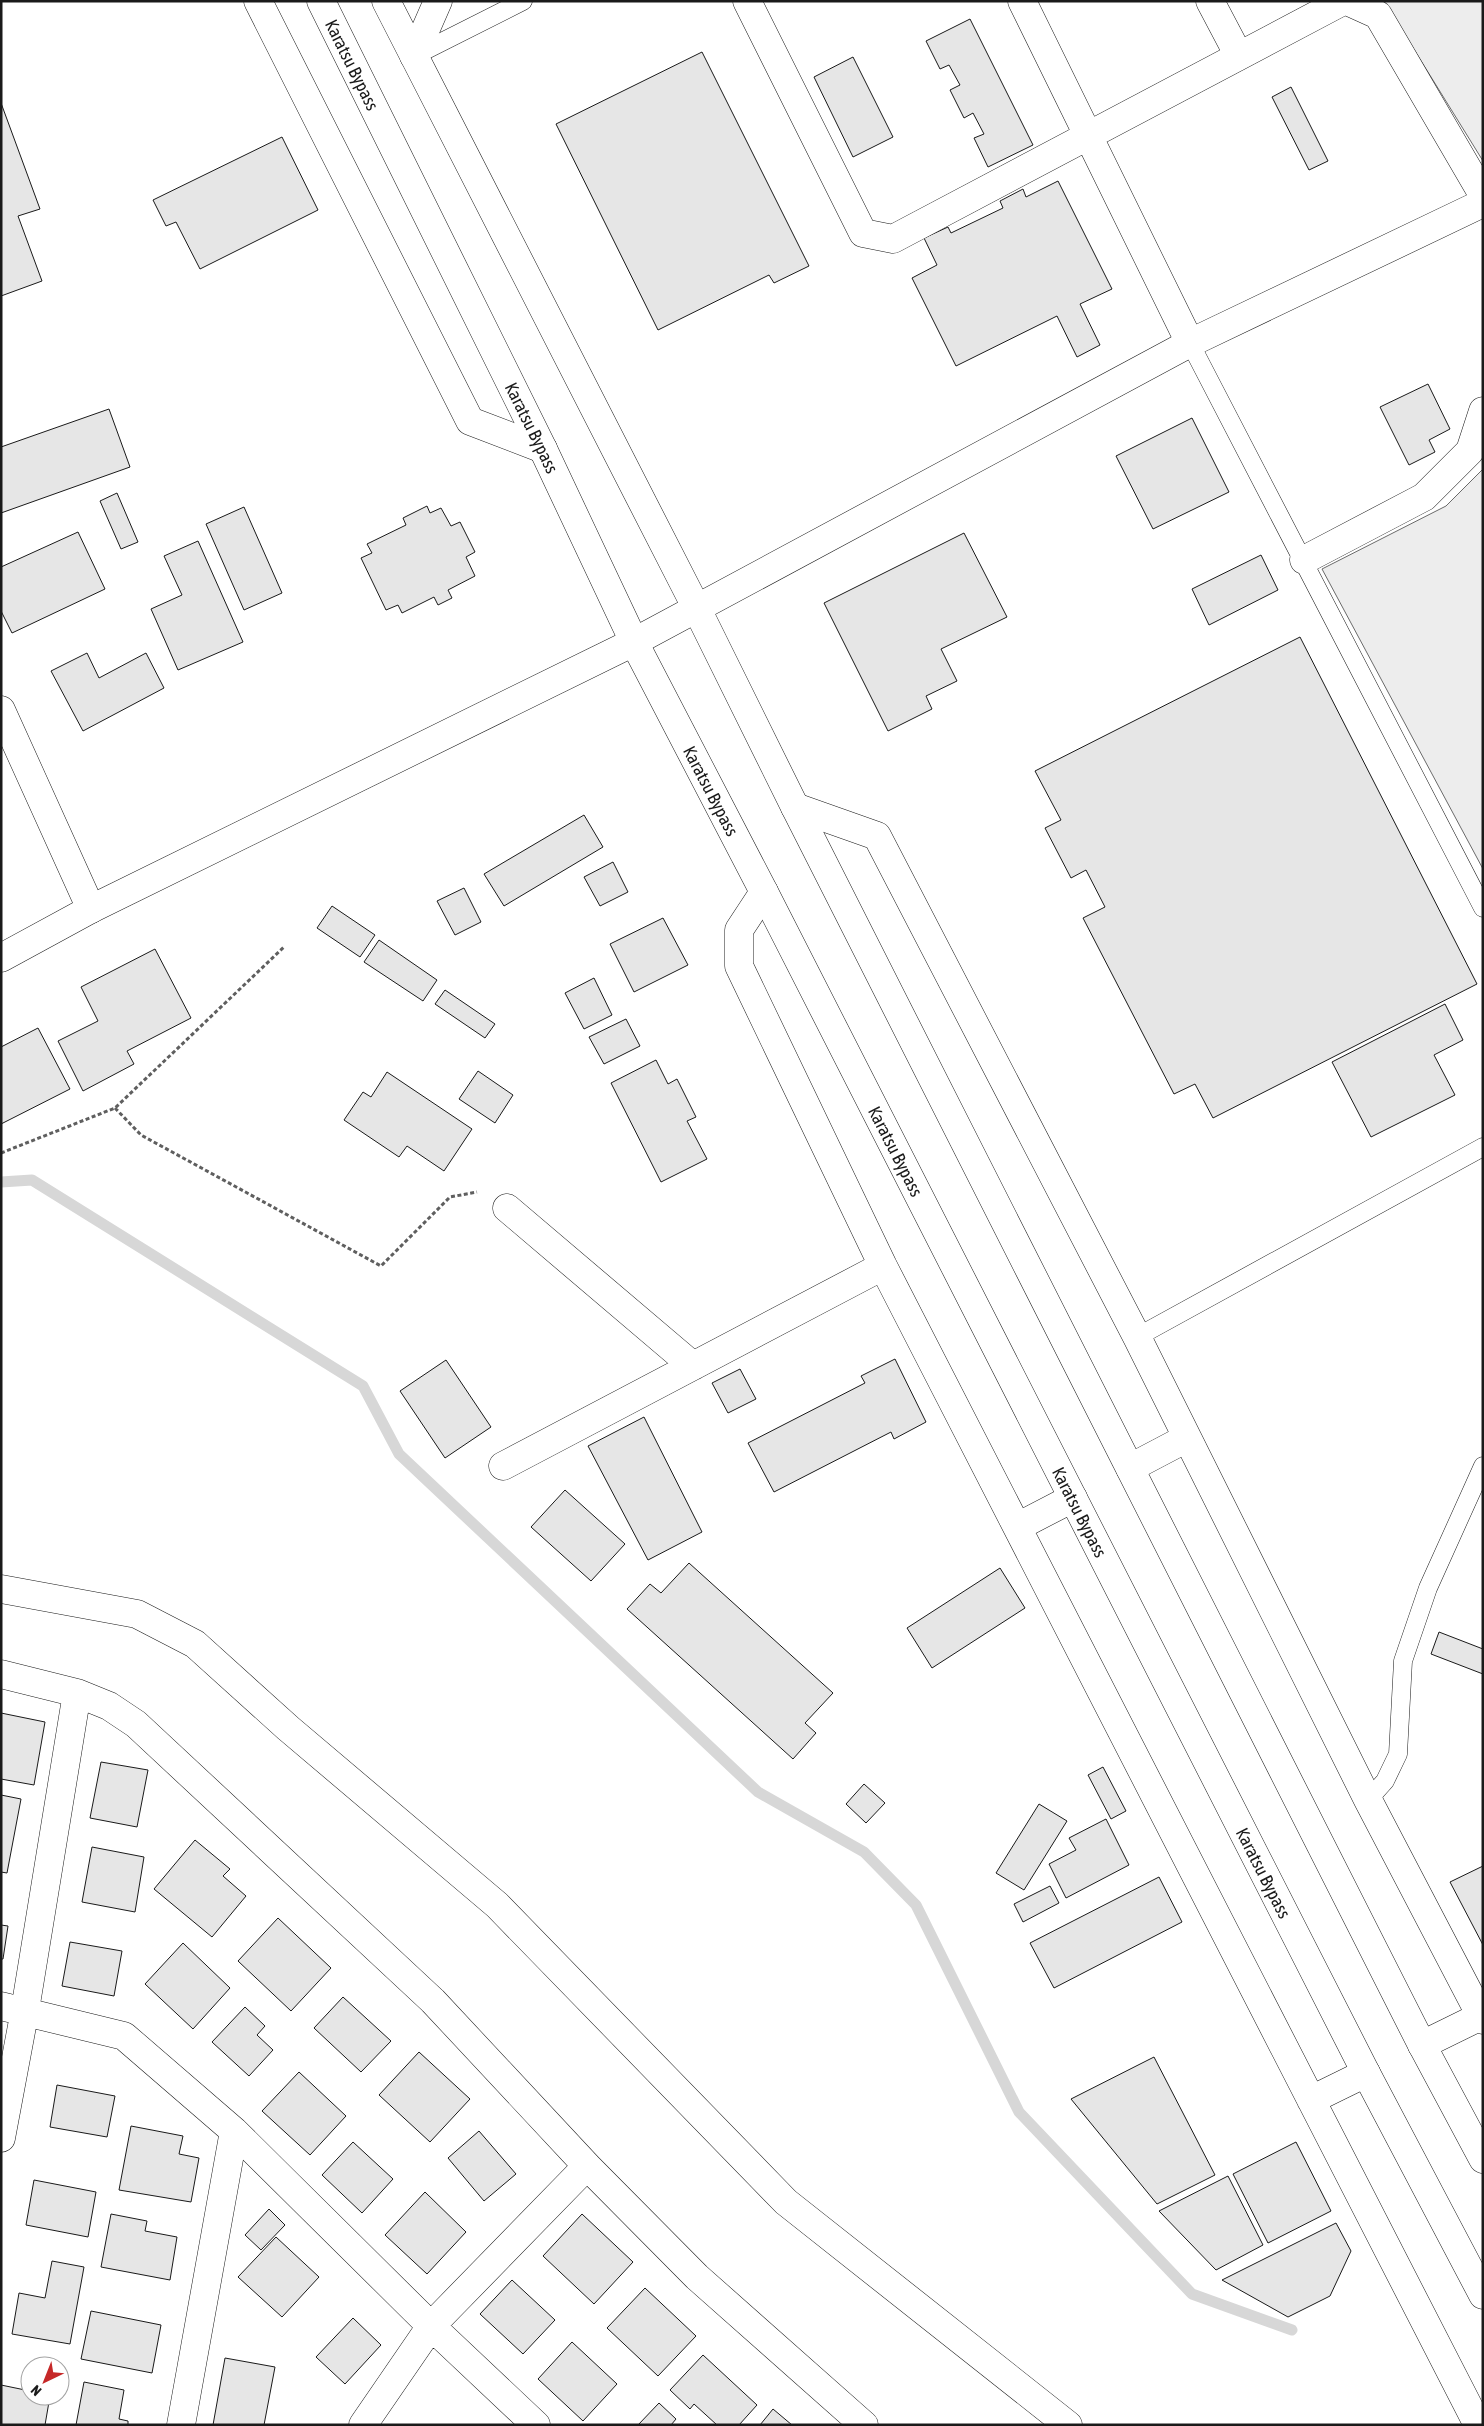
<svg xmlns="http://www.w3.org/2000/svg" width="1484" height="2426" font-family="'Asap Condensed',sans-serif">
  <style>
    .built { fill: #ededed; stroke: #6a6a6a }
    .lines { fill: none; stroke-linecap: round; stroke-linejoin: round }
    .stream { stroke: #d7d7d7; stroke-width: 11 }
    .building { fill: #e6e6e6; stroke: #1a1a1a }
    .service-casing { stroke: #1a1a1a; stroke-width: 19 }
    .minor-casing { stroke: #1a1a1a; stroke-width: 29 }
    .tertiary-casing { stroke: #1a1a1a; stroke-width: 29 }
    .trunk-casing { stroke: #1a1a1a; stroke-width: 29 }
    .path { stroke: #5f5f5f; stroke-width: 3; stroke-dasharray: 4 2.5; stroke-linecap: butt }
    .service { stroke: #fff; stroke-width: 18 }
    .minor { stroke: #fff; stroke-width: 28 }
    .tertiary { stroke: #fff; stroke-width: 28 }
    .trunk { stroke: #fff; stroke-width: 28 }
    .labels { text-anchor: middle; dominant-baseline: central; stroke-width: 4; stroke-linejoin: round; paint-order: stroke }
    .street-label { font-size: 18px; fill: #1a1a1a; stroke: #fff }
  </style>
  <rect width="100%" height="100%" fill="#fff"/>
  <!-- built -->
  <path class="built" d="M1384 1H1483V161Z
    M1483 469V869L1322 569 1446 506Z"/>
  <g class="lines">
    <!-- stream -->
    <path class="stream" d="M1 1182 32 1180 363 1386 399 1454 758 1792 864 1852 916 1905 1019 2112 1192 2294 1292 2330"/>
  </g>
  <!-- building -->
  <path class="building" d="M970 19 1033 145 988 167 974 138 984 134 973 113 964 118 950 90 960 85 949 65 940 69 926 41Z
    M702 52 809 266 774 283 769 275 658 330 556 124Z
    M853 57 893 137 853 157 814 77Z
    M1291 87 1328 161 1309 170 1272 97Z
    M1 103 40 209 18 216 42 281 1 296Z
    M282 137 318 210 200 269 176 222 166 226 153 200Z
    M1058 181 1112 289 1080 304 1100 345 1077 357 1057 316 956 366 912 278 937 265 924 238 948 227 951 233 1003 208 1000 201 1023 189 1026 197Z
    M1428 384 1450 429 1429 440 1435 452 1409 465 1380 407Z
    M109 409 130 467 1 513V447Z
    M1192 418 1229 492 1153 529 1116 456Z
    M117 493 138 542 121 549 100 501Z
    M427 506 430 513 441 508 451 526 460 522 475 552 466 557 475 576 448 590 452 598 438 605 434 597 402 613 398 605 386 610 361 558 372 553 367 544 406 525 403 518Z
    M244 507 282 593 244 610 206 524Z
    M78 532 105 589 12 633 1 611V567Z
    M964 533 1007 617 941 649 957 681 926 696 932 709 888 731 824 603Z
    M198 541 243 642 178 670 151 609 182 595 164 556Z
    M1261 555 1278 590 1209 625 1192 589Z
    M1300 637 1477 984 1213 1118 1195 1084 1174 1094 1083 918 1105 907 1086 870 1071 878 1045 828 1061 820 1035 771Z
    M87 653 99 678 146 653 164 688 83 731 51 671Z
    M584 815 603 847 504 906 484 874Z
    M613 862 628 892 600 906 584 877Z
    M464 888 481 922 455 935 437 901Z
    M332 906 375 935 360 957 317 928Z
    M663 918 688 965 634 992 610 944Z
    M379 940 437 980 423 1001 364 962Z
    M155 949 191 1018 127 1051 134 1064 83 1091 58 1041 98 1021 81 987Z
    M594 978 612 1015 584 1029 565 993Z
    M445 990 495 1024 485 1038 435 1004Z
    M1445 1004 1463 1040 1434 1055 1455 1095 1371 1137 1332 1062Z
    M626 1019 640 1046 604 1064 589 1037Z
    M38 1028 70 1089 1 1124V1047Z
    M656 1060 668 1084 677 1079 696 1117 687 1121 707 1159 661 1182 611 1083Z
    M478 1071 513 1095 495 1123 459 1099Z
    M387 1072 472 1129 444 1171 407 1146 399 1157 344 1120 363 1092 371 1097Z
    M895 1359 926 1422 894 1439 891 1432 774 1492 748 1443 865 1383 861 1376Z
    M446 1360 491 1427 445 1458 400 1391Z
    M740 1369 756 1399 728 1413 712 1383Z
    M644 1417 702 1532 648 1560 588 1446Z
    M565 1490 625 1544 591 1581 531 1527Z
    M689 1563 833 1693 805 1723 816 1733 793 1759 627 1609 650 1584 661 1593Z
    M1000 1568 1025 1608 932 1668 907 1628Z
    M1439 1632 1483 1649V1674L1431 1654Z
    M1 1713 45 1722 34 1785 1 1779Z
    M101 1762 148 1770 137 1827 90 1818Z
    M1103 1767 1126 1811 1111 1819 1088 1775Z
    M864 1784 885 1803 866 1823 846 1804Z
    M1 1795 21 1799 7 1873 1 1872Z
    M1039 1804 1067 1821 1024 1890 996 1873Z
    M1106 1819 1129 1865 1066 1898 1049 1864 1076 1850 1069 1838Z
    M195 1840 230 1869 223 1876 246 1896 212 1937 154 1889Z
    M92 1847 144 1857 135 1912 82 1902Z
    M1483 1866V1945L1450 1882Z
    M1159 1877 1182 1922 1054 1988 1030 1943Z
    M1050 1886 1059 1903 1023 1922 1014 1904Z
    M278 1918 331 1968 291 2011 238 1961Z
    M1 1925 8 1926 3 1959H1Z
    M70 1942 122 1951 114 1996 62 1986Z
    M183 1943 230 1988 193 2029 145 1984Z
    M343 1997 391 2041 361 2072 314 2028Z
    M245 2007 265 2026 257 2035 273 2050 249 2076 212 2042Z
    M419 2052 470 2099 430 2142 379 2095Z
    M1154 2057 1215 2175 1157 2204 1071 2099Z
    M299 2072 346 2116 310 2155 262 2111Z
    M57 2085 115 2096 107 2137 50 2127Z
    M131 2126 183 2136 179 2154 199 2158 191 2202 119 2190Z
    M479 2131 516 2174 484 2201 448 2158Z
    M353 2142 393 2179 362 2213 322 2175Z
    M1296 2142 1331 2211 1268 2243 1233 2174Z
    M1228 2176 1263 2245 1216 2270 1159 2211Z
    M34 2180 96 2192 88 2237 26 2225Z
    M425 2192 466 2232 427 2274 385 2235Z
    M269 2209 285 2225 261 2250 245 2235Z
    M111 2214 147 2221 145 2231 177 2237 170 2280 101 2267Z
    M582 2214 633 2262 594 2304 543 2256Z
    M1336 2223 1351 2251 1330 2296 1288 2317 1222 2280Z
    M276 2237 319 2277 282 2317 238 2277Z
    M52 2261 84 2267 70 2344 12 2334 19 2293 45 2298Z
    M512 2280 555 2320 523 2354 480 2314Z
    M645 2288 696 2336 658 2376 607 2328Z
    M91 2311 161 2325 152 2373 81 2359Z
    M353 2318 381 2345 345 2384 316 2357Z
    M572 2342 617 2384 583 2421 538 2379Z
    M703 2355 757 2405 739 2425H717L694 2404 690 2409 670 2390Z
    M225 2358 275 2367 264 2425H213Z
    M84 2382 124 2390 119 2419 128 2421V2425H76Z
    M1 2385 30 2391V2396H50L45 2425H1Z
    M659 2403 676 2419 671 2425H638Z
    M773 2409 792 2425H760Z"/>
  <g class="lines">
    <!-- service casing -->
    <g class="service-casing">
      <path id="service" d="M414 56 523 1
        M1190 343 1483 908
        M1137 1337 1483 1147
        M1368 1800 1385 1781 1398 1754 1403 1661 1428 1588 1483 1466"/>
    </g>
    <!-- minor casing -->
    <g class="minor-casing">
      <path id="minor" d="M258 1 470 421 543 449
        M747 1 863 233 893 239 1343 1
        M1022 1 1190 343
        M1210 1 1239 56
        M1347 1 1378 15 1483 195
        M414 56 438 1
        M1304 560 1424 497 1470 451 1483 411
        M1 710 91 909
        M795 807 877 836 1137 1337 1368 1800 1483 2020
        M764 892 739 930V966L883 1266 1478 2425
        M507 1208 693 1366
        M503 1466 883 1266
        M1130 1468 1187 1438
        M1017 1527 1073 1498
        M1 1589 137 1614 195 1644 288 1728 497 1905 786 2202 1068 2425
        M1 1674 77 1693 109 1706 136 1724 433 2001 587 2166 697 2277 864 2425
        M1 2006 124 2036 234 2131 431 2326 536 2425
        M1422 2045 1481 2016
        M1311 2100 1366 2073
        M1 2138 25 2010 77 1693
        M181 2425 234 2131
        M363 2425 431 2326 587 2166"/>
    </g>
    <!-- tertiary casing -->
    <g class="tertiary-casing">
      <path id="tertiary" d="M1 958 91 909 634 642 1190 343 1483 203"/>
    </g>
    <!-- trunk casing -->
    <g class="trunk-casing">
      <g id="trunk">
        <path id="s1" d="M321 1 543 449 634 642 764 892 1366 2073 1483 2295"/>
        <path d="M386 1 697 609 795 807 1422 2045 1483 2159"/>
      </g>
    </g>
    <!-- path -->
    <path class="path" d="M115 1108 141 1135 381 1266 450 1197 477 1192
      M1 1153 115 1108 285 946"/>
    <!-- service -->
    <use href="#service" class="service"/>
    <!-- minor -->
    <use href="#minor" class="minor"/>
    <!-- tertiary -->
    <use href="#tertiary" class="tertiary"/>
    <!-- trunk -->
    <use href="#trunk" class="trunk"/>
  </g>
  <g class="labels">
    <!-- street labels -->
    <g class="street-label">
      <text stroke="none"><textPath href="#s1" startOffset="71">Karatsu Bypass</textPath></text>
      <text stroke="none"><textPath href="#s1" startOffset="476">Karatsu Bypass</textPath></text>
      <text stroke="none"><textPath href="#s1" startOffset="881">Karatsu Bypass</textPath></text>
      <text stroke="none"><textPath href="#s1" startOffset="1286">Karatsu Bypass</textPath></text>
      <text stroke="none"><textPath href="#s1" startOffset="1691">Karatsu Bypass</textPath></text>
      <text stroke="none"><textPath href="#s1" startOffset="2096">Karatsu Bypass</textPath></text>
    </g>
  </g>
  <!-- border -->
  <rect width="1484" height="2426" fill="none" stroke="#1a1a1a" stroke-width="5"/>
  <!-- north arrow -->
  <g transform="translate(45 2381) rotate(223)"><circle r="24" fill="#ffffff" stroke="#a3a3a3"/>
  <path d="M0-4L9 19L0 12L-9 19Z" fill="#c62828"/>
  <text y="-8" font-size="14" font-weight="bold" text-anchor="middle" fill="#1a1a1a">N</text>
  </g>
</svg>
